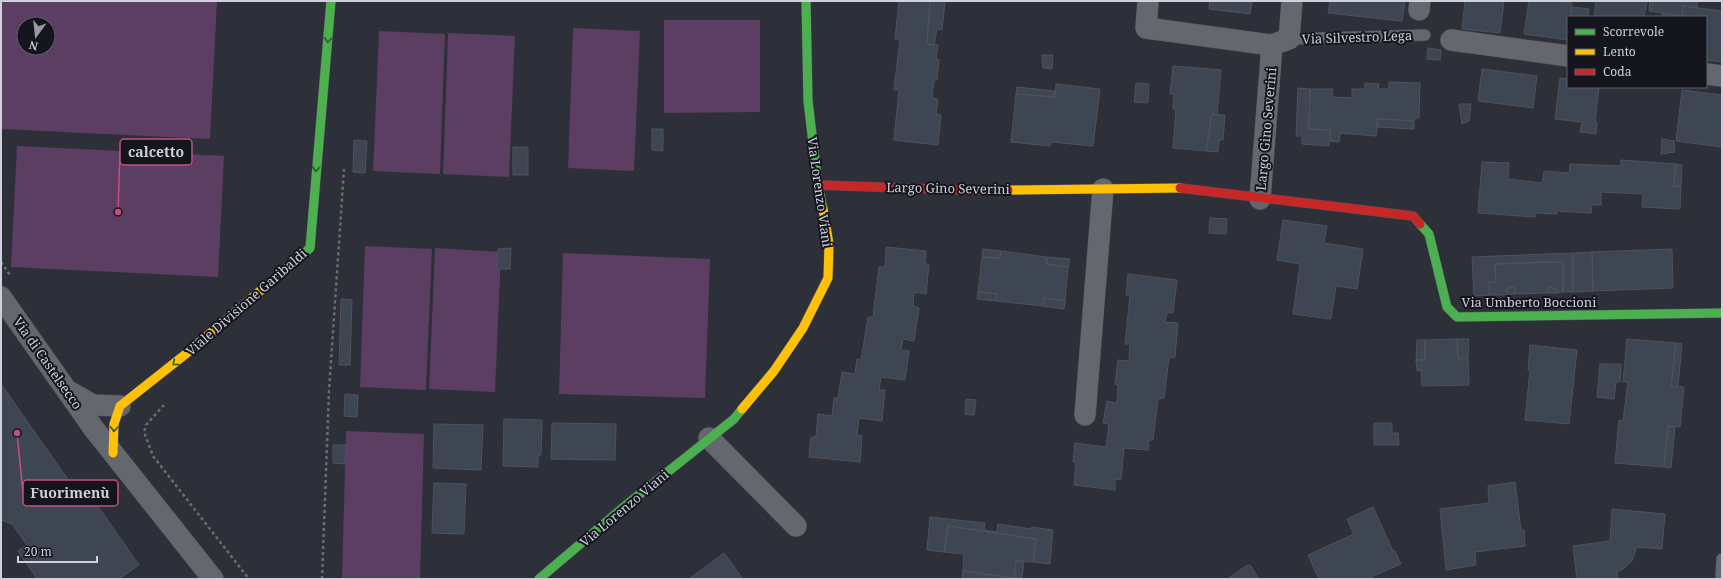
<svg xmlns="http://www.w3.org/2000/svg" width="1723" height="580" font-family="'Noto Serif',serif">
  <style>
    .green { fill: #5b3e62; fill-rule: evenodd }
    .building { fill: #3e4553; stroke: #4f535a }
    .lines { fill: none; stroke-linecap: round; stroke-linejoin: round }
    .lane-casing { stroke: #4b4d55; stroke-width: 12 }
    .street-casing { stroke: #4b4d55; stroke-width: 22 }
    .fast-casing { stroke: #4b4d55; stroke-width: 10 }
    .slow-casing { stroke: #4b4d55; stroke-width: 10 }
    .jam-casing { stroke: #4b4d55; stroke-width: 10 }
    .path { stroke: #6b6d74; stroke-width: 2.5; stroke-dasharray: 3 3; stroke-linecap: butt }
    .lane { stroke: #65676f; stroke-width: 11 }
    .street { stroke: #65676f; stroke-width: 21 }
    .fast { stroke: #4caf50; stroke-width: 9 }
    .slow { stroke: #ffc107; stroke-width: 9 }
    .jam { stroke: #c62828; stroke-width: 9 }
    .oneway { stroke: #2d5a34 }
    .labels { text-anchor: middle; dominant-baseline: central; stroke-width: 4; stroke-linejoin: round; paint-order: stroke }
    .street-label { font-size: 13px; fill: #ced0dc; stroke: #14151d }
    .leader { fill: none; stroke: #c64f82; stroke-width: 1.5 }
    .callout-dot { fill: #c64f82; stroke: #14151d; stroke-width: 1.5 }
    .callout { fill: #14151d; stroke: #c64f82; stroke-width: 1.5 }
    .callout-label { font-size: 14px; text-anchor: middle; font-weight: bold; fill: #ced0dc }
  </style>
  <rect width="100%" height="100%" fill="#2e3039"/>
  <!-- green -->
  <path class="green" d="M1 1H217L210 139 1 129ZM24 24H48V48H24Z
    M664 20H760V112L664 113Z
    M573 28 640 31 634 171 568 168Z
    M379 31 445 34 440 174 373 171Z
    M448 33 515 36 509 177 443 174Z
    M17 146 224 156 218 277 11 267Z
    M365 246 432 249 426 390 360 387Z
    M435 248 501 252 495 392 429 389Z
    M563 253 710 259 705 398 559 394Z
    M346 431 424 434 420 579H342Z"/>
  <!-- building -->
  <path class="building" d="M899 1H930L927 44 938 45 936 59 939 60 937 80H934L932 98 938 99 936 114 941 115 938 145 894 140 899 90H894L900 39H895Z
    M930 1H945L942 30 937 29 934 45 927 44Z
    M1210 1H1252L1250 14 1209 9Z
    M1330 1H1405L1402 21 1328 13Z
    M1465 1H1504L1500 33 1462 29Z
    M1529 1H1556L1572 3 1571 17H1568V40L1524 34Z
    M1596 1H1647L1644 17H1594Z
    M1650 1H1697V8L1683 6 1682 16 1649 11Z
    M1683 6 1722 11V62L1706 60V17H1682Z
    M1572 7 1589 9 1588 17H1571Z
    M1662 13 1682 16V17H1662Z
    M1428 48 1441 50 1440 60 1427 59Z
    M1042 55H1053L1052 69 1043 68Z
    M1173 66 1221 70 1217 115 1212 114 1206 151 1173 148 1176 109H1173L1174 94H1170Z
    M1482 69 1537 76 1533 108 1478 101Z
    M1560 78 1568 79V87H1599L1595 122H1597L1596 134 1580 132 1582 122 1555 119Z
    M1389 82 1420 83 1419 118H1414V121L1378 119 1376 136 1340 133 1339 142 1330 141V130L1309 129 1310 89H1333L1332 97 1352 98V89H1365V83L1379 84 1378 89H1389Z
    M1136 83 1149 84 1148 103 1134 102Z
    M1056 84 1100 89 1093 146 1051 142 1050 146 1011 142 1016 94 1055 97Z
    M1017 87 1055 91V97L1016 94Z
    M1298 88 1310 89 1309 129 1330 130 1329 146 1302 144V136H1296Z
    M1682 90 1722 95V147L1676 141Z
    M1459 104H1471L1469 121 1462 124Z
    M1212 114 1225 115 1223 140H1219L1218 152 1206 151Z
    M1378 119 1414 121V129L1376 127Z
    M652 129H663V151L652 150Z
    M1662 139 1674 141 1675 152 1661 154Z
    M354 140 367 141 365 173 353 172Z
    M513 147H528V175H513Z
    M1621 160 1676 164 1674 186H1681L1680 209 1642 207 1643 194 1601 192V205H1592L1591 213 1557 211V214L1535 213V217L1478 213 1482 162 1509 163 1508 179 1542 183 1544 171 1569 173 1570 164 1621 166Z
    M1676 164 1682 165 1681 186H1674Z
    M1210 218 1227 219 1226 234 1209 233Z
    M1283 220 1327 226 1324 243 1363 249 1357 289 1336 286 1331 319 1293 314 1300 264 1277 260Z
    M886 247 926 251 925 264H929L926 294 914 292 913 306 919 308 914 341 903 339 901 350 909 351 905 380 881 377 879 390H885L882 421 859 418 857 435 862 436 860 462 809 457 811 437H816L818 414 832 416 834 398H838L842 372 855 374 857 359 861 360 868 317H873L879 267H885Z
    M511 248 510 269H497L498 249Z
    M983 249 1001 251 1000 258 982 257Z
    M1672 249 1673 288 1593 291 1592 252Z
    M1001 251 1047 257V264L1068 267 1065 301 1044 298 1043 306 996 301 997 294 978 292 982 257 1000 258Z
    M1592 252 1593 291 1573 292V253Z
    M1573 253V292H1563V262H1542L1495 264 1496 282H1488L1490 295 1474 296 1472 257Z
    M1047 257 1070 259 1068 267 1047 264Z
    M1563 262V292L1557 293 1556 289 1550 287 1547 290V293L1515 294V288L1511 287 1507 289V295H1490L1488 282H1496L1495 264Z
    M1128 274 1177 280 1173 313H1167L1165 322 1178 323 1175 357 1169 358 1164 398 1158 399 1153 440H1149L1148 450 1124 448 1121 479 1115 480V490L1074 485 1076 462H1073L1075 443 1106 447 1109 424 1103 423 1107 401 1117 403 1118 385 1115 384 1118 360 1129 361 1130 344H1125L1130 295H1126Z
    M1511 287 1515 288V294L1507 295V289Z
    M1550 287 1556 289 1557 293H1547V290Z
    M978 292 997 294 996 301 977 299Z
    M1044 298 1065 301 1064 309 1043 306Z
    M341 299 352 300 350 365H339Z
    M1457 339H1469L1468 358 1458 359Z
    M1457 339 1458 359 1468 358 1469 385 1422 386 1421 370 1417 371 1416 360H1425V340Z
    M1627 339 1676 343 1671 387H1684L1680 427 1668 426 1664 467 1615 463 1619 420 1623 421 1628 382H1623Z
    M1417 340H1425V360H1416Z
    M1676 343 1682 344 1678 386 1671 387Z
    M1530 345 1577 350 1569 424 1525 420 1530 370H1528Z
    M1600 364H1621L1620 382H1616L1614 399 1597 397Z
    M1 384 83 501 90 495 139 565 119 579H37L18 551 27 545 12 524 1 520Z
    M345 394 358 395 357 417 344 416Z
    M966 399 976 400 974 415 965 414Z
    M504 419 542 420 541 455H538V467L503 466Z
    M552 423 616 424 615 460 551 459Z
    M1374 423H1392V433H1398L1399 445H1374Z
    M434 424 483 425 481 470 433 468Z
    M1668 426 1675 427 1671 468 1664 467Z
    M333 445H346L345 464 333 463Z
    M1515 482 1521 530H1524L1525 546 1475 552 1476 565 1446 570 1440 509 1489 503 1488 486Z
    M434 483 466 484 464 534 432 533Z
    M1373 507 1393 551H1395L1401 564 1367 579H1319L1308 555 1354 534 1347 519Z
    M1612 509 1665 514 1662 549 1637 547 1632 561 1623 569 1617 571 1618 579H1577L1573 546 1610 541Z
    M930 517 985 523 984 530 997 532 998 524 1032 529V527L1053 530 1050 564 1033 562 1036 539 948 526 944 552 927 550Z
    M948 526 1036 539 1033 562 1016 561 1014 578 963 571 964 554 944 552Z
    M724 553 743 579H689Z
    M1016 561H1024L1022 578H1014Z
    M1250 565 1259 579H1227L1246 566Z
    M963 571 1014 578V579H962Z"/>
  <g class="lines">
    <!-- lane casing -->
    <g class="lane-casing">
      <path id="lane" d="M1289 39 1425 35
        M1721 579 1722 559"/>
    </g>
    <!-- street casing -->
    <g class="street-casing">
      <path id="street" d="M1148 1 1146 28 1272 45 1260 199
        M1419 10 1420 1
        M1451 40 1568 56
        M1272 45 1289 39 1292 1
        M1706 74 1722 76
        M1 297 94 429 213 579
        M70 392 93 405 120 406
        M1085 415 1103 189
        M709 438 796 526"/>
    </g>
    <!-- fast casing -->
    <g class="fast-casing">
      <path id="fast" d="M806 1 808 101 818 185 823 209
        M1420 224 1429 234 1447 307 1457 317 1722 313
        M299 258 310 248 331 1
        M539 579 625 506 734 419 742 409"/>
    </g>
    <!-- slow casing -->
    <g class="slow-casing">
      <path id="slow" d="M1008 190 1180 188
        M742 409 774 371 803 328 828 278 829 244 823 209
        M113 453 114 424 120 406 187 353 299 258"/>
    </g>
    <!-- jam casing -->
    <g class="jam-casing">
      <path id="jam" d="M818 185 961 190H1008
        M1180 188 1413 216 1420 224"/>
    </g>
    <!-- path -->
    <path class="path" d="M1 262 10 275
      M164 405 146 425 144 432 153 456 249 579
      M322 579 329 391 344 169"/>
    <!-- lane -->
    <use href="#lane" class="lane"/>
    <!-- street -->
    <use href="#street" class="street"/>
    <!-- fast -->
    <use href="#fast" class="fast"/>
    <!-- slow -->
    <use href="#slow" class="slow"/>
    <!-- jam -->
    <use href="#jam" class="jam"/>
  </g>
  <!-- one-way arrows -->
  <defs><path id="oneway-chevron" d="M-2-3.5L2.5 0L-2 3.5" fill="none" stroke-width="1.6" stroke-linecap="round" stroke-linejoin="round"/></defs>
  <g class="oneway">
    <use href="#oneway-chevron" transform="translate(328 40) rotate(95)"/>
    <use href="#oneway-chevron" transform="translate(316 169) rotate(95)"/>
    <use href="#oneway-chevron" transform="translate(175 363) rotate(141)"/>
    <use href="#oneway-chevron" transform="translate(114 429) rotate(93)"/>
  </g>
  <g class="labels">
    <!-- street labels -->
    <g class="street-label">
      <text transform="translate(1357 37) rotate(-2)">Via Silvestro Lega</text>
      <text transform="translate(1266 129) rotate(-85)">Largo Gino Severini</text>
      <text transform="translate(948 188) rotate(1)">Largo Gino Severini</text>
      <text transform="translate(820 192) rotate(82)">Via Lorenzo Viani</text>
      <text transform="translate(246 302) rotate(-41)">Viale Divisione Garibaldi</text>
      <text x="1529" y="302">Via Umberto Boccioni</text>
      <text transform="translate(48 363) rotate(55)">Via di Castelsecco</text>
      <text transform="translate(624 508) rotate(-40)">Via Lorenzo Viani</text>
    </g>
  </g>
  <!-- callouts -->
  <path class="leader" d="M118 212L120 152M17 433L23 493"/>
  <g class="callout-dot">
    <circle cx="118" cy="212" r="4"/>
    <circle cx="17" cy="433" r="4"/>
  </g>
  <g class="callout">
    <rect x="120" y="139" width="72" height="26" rx="4"/>
    <rect x="23" y="480" width="95" height="26" rx="4"/>
  </g>
  <g class="callout-label">
    <text x="156" y="157">calcetto</text>
    <text x="70" y="498">Fuorimenù</text>
  </g>
  <!-- border -->
  <rect width="1723" height="580" fill="none" stroke="#ced0dc" stroke-width="4"/>
  <!-- legend -->
  <rect x="1567" y="16" width="140" height="72" fill="#14151d" stroke="#5e6069"/>
  <rect x="1575" y="29" width="20" height="6" fill="#4caf50" stroke="#5e6069"/>
  <text x="1603" y="36" font-size="12" fill="#ced0dc">Scorrevole</text>
  <rect x="1575" y="49" width="20" height="6" fill="#ffc107" stroke="#5e6069"/>
  <text x="1603" y="56" font-size="12" fill="#ced0dc">Lento</text>
  <rect x="1575" y="69" width="20" height="6" fill="#c62828" stroke="#5e6069"/>
  <text x="1603" y="76" font-size="12" fill="#ced0dc">Coda</text>
  <!-- north arrow -->
  <g transform="translate(36 36) rotate(195)"><circle r="19" fill="#14151d" stroke="#5e6069"/>
  <path d="M0-3L7 15L0 10L-7 15Z" fill="#9698a3"/>
  <text y="-6" font-size="11" font-weight="bold" text-anchor="middle" fill="#ced0dc">N</text>
  </g>
  <!-- scale -->
  <path d="M18 556v6h79v-6" fill="none" stroke="#ced0dc" stroke-width="2"/>
  <text x="24" y="556" font-size="12" fill="#ced0dc" stroke="#14151d" stroke-width="3" paint-order="stroke">20 m</text>
</svg>
